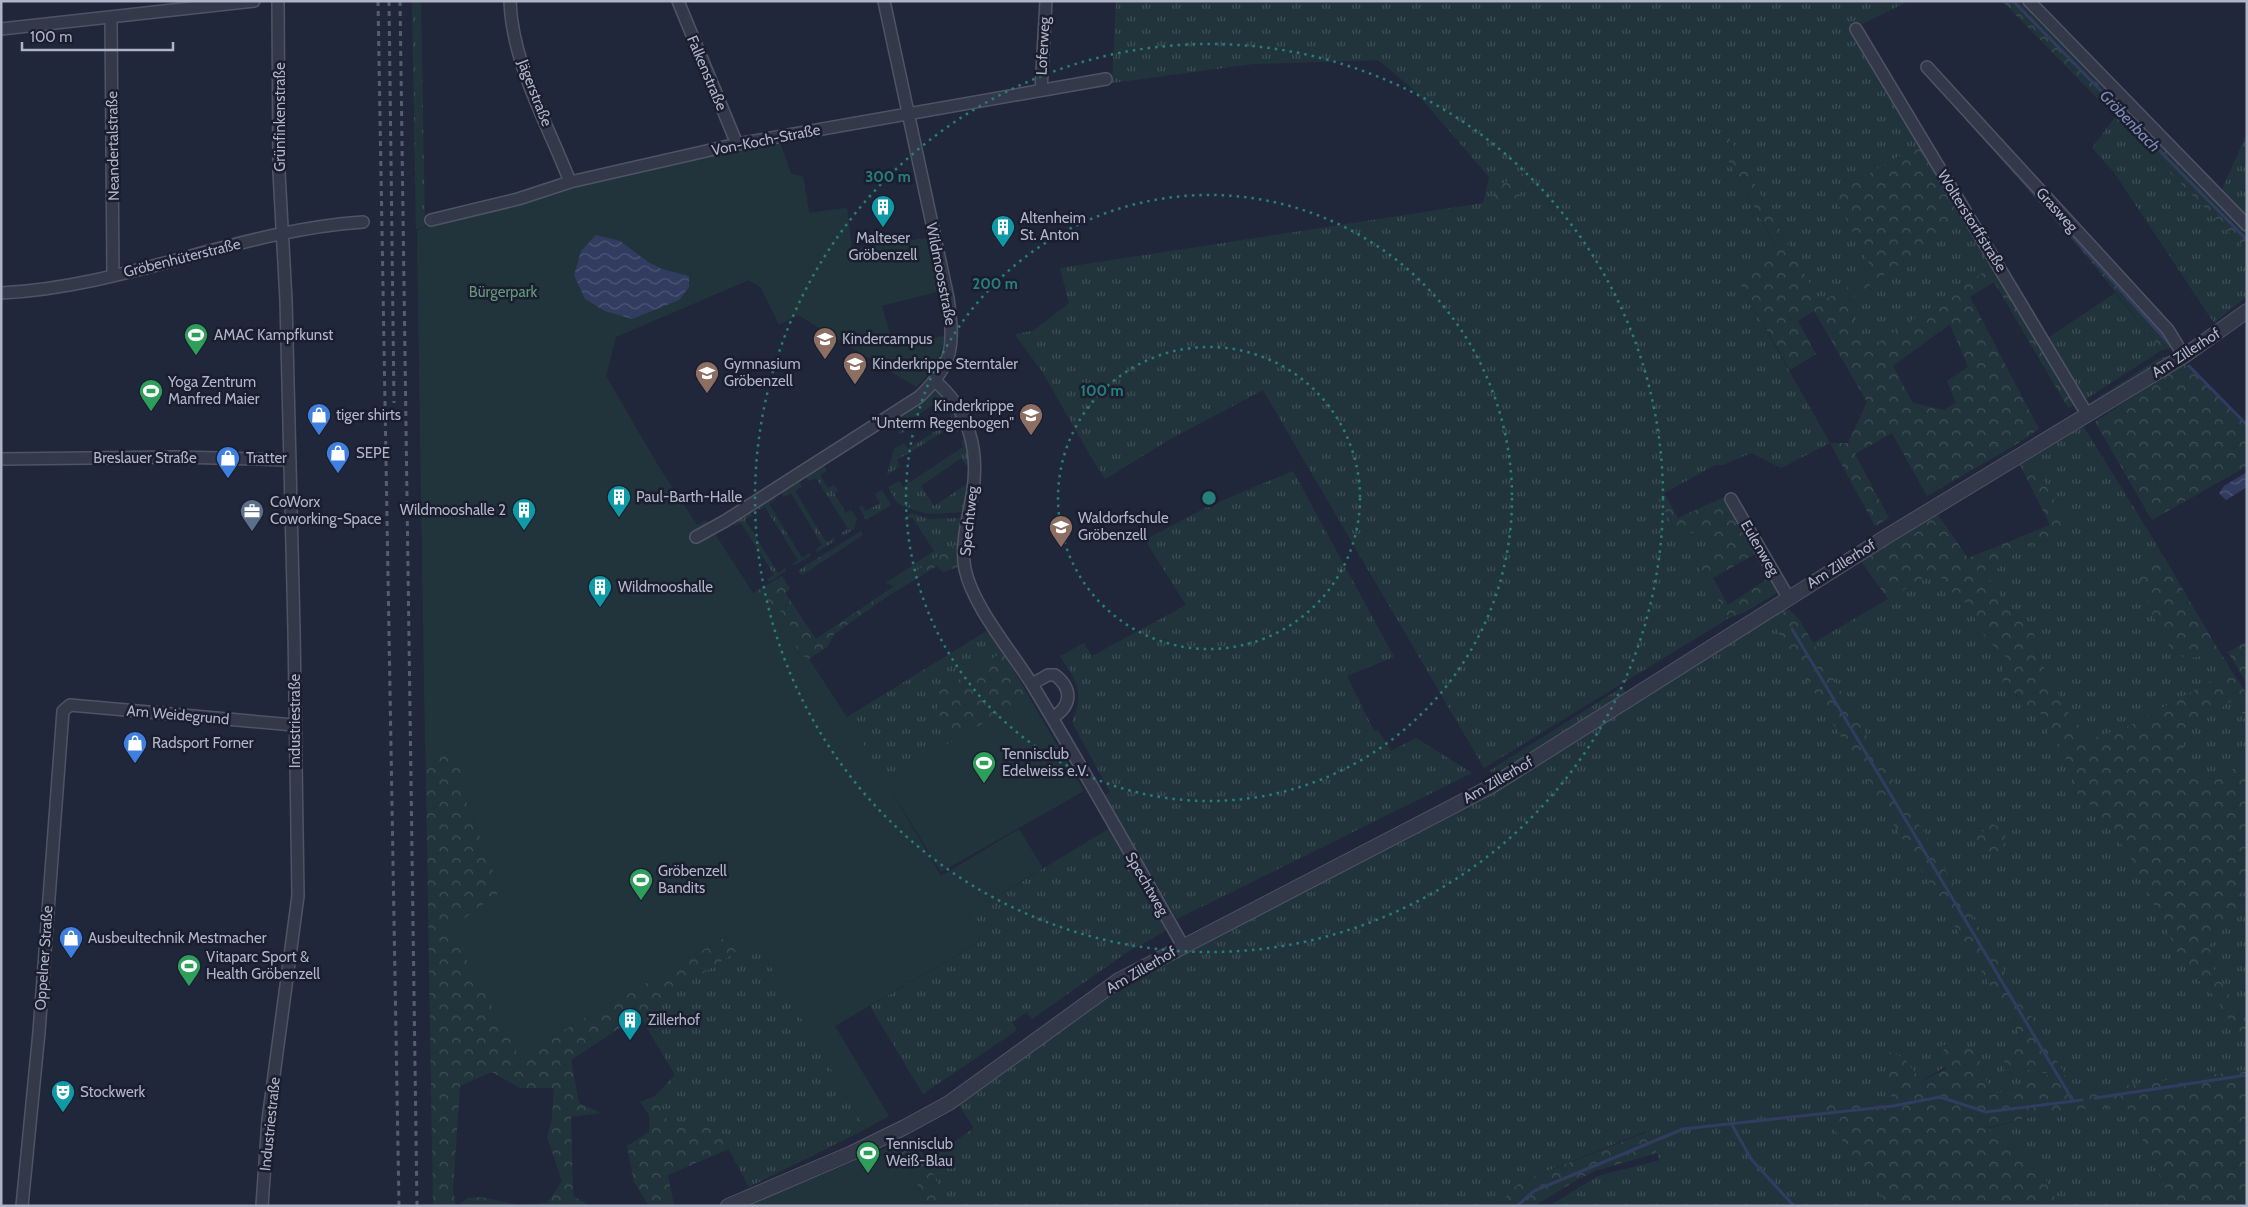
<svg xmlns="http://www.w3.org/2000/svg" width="2248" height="1207" font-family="Cabin,sans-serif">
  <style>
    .grass { fill: url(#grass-tufts) }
    .forest { fill: url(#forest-crowns); fill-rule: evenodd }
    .park { fill: #22343b }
    .water { fill: url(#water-waves) }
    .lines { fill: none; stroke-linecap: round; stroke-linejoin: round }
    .stream { stroke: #323c60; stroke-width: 3 }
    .minor-casing { stroke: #4f5465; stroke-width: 14 }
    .tertiary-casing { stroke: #4f5465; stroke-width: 16 }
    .minor { stroke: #34394a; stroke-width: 11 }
    .tertiary { stroke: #34394a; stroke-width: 14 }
    .rail { stroke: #565c72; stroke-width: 3; stroke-dasharray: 5 5; stroke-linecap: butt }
    .ring { fill: none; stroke: #277f7b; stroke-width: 2.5; stroke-dasharray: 2.5 5 }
    .labels { text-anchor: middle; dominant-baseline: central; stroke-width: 5; stroke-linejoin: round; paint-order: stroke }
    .street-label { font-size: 15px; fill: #afb4c7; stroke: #1a1e2f }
    .poi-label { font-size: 15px; fill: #afb4c7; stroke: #1a1e2f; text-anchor: start }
    .park-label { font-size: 15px; fill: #65987b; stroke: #1a1e2f }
    .water-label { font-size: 16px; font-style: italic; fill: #7d8bb4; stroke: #1a1e2f }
    .centre { fill: #277f7b; stroke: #1a1e2f; stroke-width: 2.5 }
    .ring-label { font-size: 15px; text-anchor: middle; font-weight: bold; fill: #277f7b; stroke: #1a1e2f; stroke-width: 5; stroke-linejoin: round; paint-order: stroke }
  </style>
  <defs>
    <pattern id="grass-tufts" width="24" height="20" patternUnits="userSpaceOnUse" patternTransform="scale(1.25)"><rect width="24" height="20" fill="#22343b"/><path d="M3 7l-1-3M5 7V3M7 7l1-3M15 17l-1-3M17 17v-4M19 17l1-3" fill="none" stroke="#404f56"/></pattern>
    <pattern id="forest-crowns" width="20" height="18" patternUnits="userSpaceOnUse" patternTransform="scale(1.25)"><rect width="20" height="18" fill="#22343b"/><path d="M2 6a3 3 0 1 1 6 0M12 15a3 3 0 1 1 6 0" fill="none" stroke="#404f56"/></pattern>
    <pattern id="water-waves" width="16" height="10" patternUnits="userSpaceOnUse" patternTransform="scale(1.25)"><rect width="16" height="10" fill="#323c60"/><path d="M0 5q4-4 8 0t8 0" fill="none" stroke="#4d5675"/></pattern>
  </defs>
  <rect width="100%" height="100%" fill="#21273a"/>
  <!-- grass -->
  <path class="grass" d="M412 1H421L425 227 416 229Z
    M1116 1 1907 2 1850 30 1919 145 1833 194 1874 273 1820 302 1726 132 1714 136 1776 246 1737 279 1830 443 1781 468 1751 453 1723 465H1715L1657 497 1680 538 1704 528 1715 542 1696 564 1729 618 1484 768 1263 390 1167 441 1105 479 1091 457 1043 373 1015 334 1033 331 1069 303 1060 268 1483 203 1489 177 1413 89 1378 60 1253 64 1112 83Z
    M2116 116 2247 251V296L2214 323 2113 171 2092 148Z
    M2247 133V228L2217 201Z
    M1965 217 1996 264 1870 349 1845 303Z
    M2115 293 2162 350 2078 404 2042 342Z
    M2176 354 2094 405 2088 404 2158 359Z
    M934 390 942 391 951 401 945 405 941 400 906 422 909 428 901 434 898 433 901 417Z
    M954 411 965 427 957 432 953 426 897 460 900 466 887 475 894 449 904 443 908 449 953 420 950 414Z
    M2082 424 2158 547 2136 573 2197 657 2218 649 2231 670 2127 727 2090 740 2067 711 2038 656 2033 626 2012 613 1987 577 2022 547 2047 540 2068 523 2029 457Z
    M966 438 969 441 972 461 966 465 961 458 921 486 934 506 972 481 969 472 973 469 966 509 963 512 929 514 914 510 897 503 888 487 899 481 903 487 963 447 961 441Z
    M824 466 827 471 820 475 828 488 834 485 838 491 834 493 846 513 851 510 857 519 854 529 843 536 841 533 848 529 816 478 809 481 806 477Z
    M1293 471 1394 657 1347 676 1374 731 1378 730 1391 751 1416 738 1472 773 1177 919 1103 796 1110 792 1072 722C1085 693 1077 681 1060 656L1084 643 1092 656 1186 605 1145 540 1207 507Z
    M799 482 802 486 795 491 826 542 834 538 835 541 817 552 816 549 822 545 791 493 784 497 781 493Z
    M882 490 891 505 866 520 859 507 862 505 866 511 880 503 875 494Z
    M773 495 776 499 769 504 802 558 810 553V556L795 565 792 564 798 560 765 507 759 510 756 506Z
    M750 512 752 515 745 520 778 573 785 568 786 571 769 582 767 579 774 575 741 523 735 526 732 523Z
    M911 513 929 519 962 518 964 522 960 544 958 543 894 586 886 583 934 551 912 517 905 521 904 519Z
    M861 531 863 535 802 575 799 572V570Z
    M1936 571 1957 598 1972 606C1978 633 1987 640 2007 658L2002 668 2020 703 2045 716 2048 735 2064 749 2067 764 2076 772 2075 792 2084 798 2104 819 2132 860 2196 977 2214 996 2237 1033 2247 1042V1070L2075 1092 1813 643Z
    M1770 617 2023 1040 2005 1075 2022 1069 2052 1074 2016 1088 1991 1095 1976 1049 1921 1081 1903 1057 1892 1101 1817 1105 1889 1206H1549L1598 1176 1660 1160 1646 1131 1520 1182 1497 1206H948L927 1161 974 1128 958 1104 1126 985 1303 891Z
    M990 629 1003 652 937 693V711L955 740 885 781 847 717Z
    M1619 689H1623L1627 695 1500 773 1495 775 1489 771Z
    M2234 699 2247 722V760L2216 780 2202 777 2183 758 2185 731Z
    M1110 828 1167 930 1126 953 1032 1019 1027 1012 1012 1022 1017 1030 923 1094 870 1006 983 940 968 914Z
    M2247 882V1026L2214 969 2209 946 2235 910Z
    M755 939 866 1129 749 1187 717 1127H671L655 1096 675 1075 639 1015Z
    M2126 1105 2174 1206H2059L2042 1172 1986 1129 2046 1113Z"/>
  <!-- forest -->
  <path class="forest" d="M2002 1H2018L2247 228V251Z
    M1726 132 1820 302 1874 273 1833 194 1919 145 1965 217 1845 303 1870 348 1996 264 2078 404 2068 408 1994 282 1970 297 2039 429 2015 445 1927 496 1892 433 1855 454 1889 518 1875 526 1830 443H1848L1867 402 1814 311 1798 321 1816 354 1790 370 1737 279 1776 245 1714 136ZM1950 324 1968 367 1947 381 1956 403 1944 410 1913 403 1893 366Z
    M779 140 791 174 803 177 809 213 847 208 852 249 928 238 882 263 656 190 466 800 501 891 519 1056 727 936 744 944 755 939 571 1060 579 1103 601 1113 571 1117 573 1196 591 1206H458L468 1198 481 1197 523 1206 547 1203 562 1181 547 1137 552 1119 554 1088H520L492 1072 460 1086 453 1189 456 1206H433L417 230Z
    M1529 170 1541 172 1508 205 1489 204 1502 184Z
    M2033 189 2177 347 2162 350 2089 259 2029 191Z
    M2185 362 2247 425V466L2152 520 2095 422Z
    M2029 457 2068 523 2047 540 2022 547 1987 577 2012 613 2033 626 2038 656 2067 711 2090 739 2127 727 2231 670 2247 694V722L2234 699 2185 731 2183 758 2202 777 2216 780 2247 760V882L2235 910 2209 946 2214 969 2247 1026V1042L2237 1033 2214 996 2196 977 2179 955 2132 860 2104 819 2084 798 2075 792 2076 772 2067 764 2064 749 2048 735 2045 716 2019 703 2017 694 2003 689 2002 668 2007 658C1987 640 1978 633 1972 606L1957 598 1936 571 1888 599 1860 560 1936 512 1968 558 2050 525 2019 463Z
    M1664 493 1678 518 1724 497 1759 552 1713 578 1728 605 1773 575 1782 590 1743 613 1729 618 1696 564 1715 542 1704 528 1680 538 1657 497Z
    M958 543 960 544 958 567 943 572 937 566 888 596 834 634 828 646 809 659 798 654 796 646 753 593 782 576 790 589 785 593 816 639Z
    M2158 547 2218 649C2206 654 2194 661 2181 656 2163 651 2144 591 2136 573Z
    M1788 609 1799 619 2075 1092 2247 1070V1206H2174L2126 1105 2046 1113 1986 1128 2042 1172 2059 1206H1889L1817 1105 1892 1101 1883 1050 1903 1057 1922 1081 1946 1069 1943 1045 1976 1049 1991 1095 2016 1088 2051 1074 2022 1069 2004 1075 2005 1049 2023 1040 1777 630 1770 617Z
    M2247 641V684L2228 652Z
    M1003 652 1029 697 955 740 937 711V693Z
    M1992 824 2005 829 2006 842 1996 853 1979 855 1975 846 1978 835Z
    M655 1096 671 1127H717L729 1149 668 1175 674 1206H649L634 1182 627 1146 649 1132V1115L640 1102Z
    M1647 1132 1657 1153 1595 1171 1577 1180 1534 1206H1497L1520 1182Z
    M912 1137 927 1161 948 1206H928L896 1144Z"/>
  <!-- park -->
  <path class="park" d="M779 140 791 174 803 177 809 213 847 208 852 249 928 238 940 291 882 306 894 348 947 335 934 369 916 387 798 315 779 325 761 288 749 280 616 337 606 376 659 467 697 525 706 520 753 593 780 610 799 638 796 646 798 654 809 659 847 717 885 780 1029 697 1084 791 941 872 886 782 941 876 1019 829 1043 868 968 914 984 939 835 1026 889 1116 866 1129 755 939 744 944 727 936 519 1056 450 929 501 891 466 800 456 750H425L417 230 569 185Z
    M896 1144 928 1206H747Z"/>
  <!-- water -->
  <path class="water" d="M596 235 620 241 648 262 662 269 689 276V287L679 300 632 319 605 311 585 299 574 275 581 251Z
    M2247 472V487L2226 500 2219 493 2224 486Z"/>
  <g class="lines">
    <!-- stream -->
    <path class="stream" d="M2013 1 2247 240
      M1966 118 2171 346
      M2189 366 2247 425
      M1792 629 2073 1101
      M2095 1098 2247 1075
      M1731 1123 1751 1159 1794 1206
      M1517 1206 1534 1191 1683 1129 1893 1106 1940 1097 1986 1112 2082 1100"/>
    <!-- minor casing -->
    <g class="minor-casing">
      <path id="minor" d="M510 1C512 64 548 124 570 182
        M678 1 737 144
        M2029 1 2247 225
        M111 17 113 276
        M1 29 254 1
        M1856 29 2087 414
        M1927 67 2168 330 2184 356
        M1041 90 1046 1
        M431 220 518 199 570 182 737 144 1106 79
        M1 293C125 287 240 230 363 222
        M935 381C968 409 979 448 973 490 969 516 960 543 965 569 973 607 1013 653 1033 686 1085 772 1134 859 1183 946
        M1 459 177 457 289 460
        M1731 499 1788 597
        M696 537 725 521 919 397C955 363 954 345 948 298L884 1
        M1032 684 1048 675H1055C1073 689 1072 706 1052 718
        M22 1206 39 1032 63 711 70 705 294 725
        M262 1206 268 1120 298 896 294 630 286 300 279 172 278 1"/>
    </g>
    <!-- tertiary casing -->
    <g class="tertiary-casing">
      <path id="tertiary" d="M728 1206 852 1153 905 1127 949 1103 1119 980 1490 787 1889 535 2184 356 2247 311"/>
    </g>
    <!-- minor -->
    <use href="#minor" class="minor"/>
    <!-- tertiary -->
    <use href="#tertiary" class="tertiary"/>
    <!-- rail -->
    <path class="rail" d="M378 1 399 1206
      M389 1 394 403
      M400 1 417 1206"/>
  </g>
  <!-- distance rings -->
  <g class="ring">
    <circle cx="1209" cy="498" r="151"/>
    <circle cx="1209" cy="498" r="303"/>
    <circle cx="1209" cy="498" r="454"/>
  </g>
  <!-- icons -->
  <defs>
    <g id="building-pin" transform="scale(1.25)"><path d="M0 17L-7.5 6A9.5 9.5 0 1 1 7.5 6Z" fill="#0f9aa8" stroke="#1a1e2f"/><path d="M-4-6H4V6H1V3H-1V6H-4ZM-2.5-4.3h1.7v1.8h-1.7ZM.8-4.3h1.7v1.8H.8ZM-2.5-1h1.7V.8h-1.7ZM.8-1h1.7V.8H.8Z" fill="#fff"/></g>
    <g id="stadium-pin" transform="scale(1.25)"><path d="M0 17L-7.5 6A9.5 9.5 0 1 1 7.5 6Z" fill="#2e9e5b" stroke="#1a1e2f"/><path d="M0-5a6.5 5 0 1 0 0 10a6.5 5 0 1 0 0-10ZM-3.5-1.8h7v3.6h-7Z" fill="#fff"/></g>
    <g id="school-pin" transform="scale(1.25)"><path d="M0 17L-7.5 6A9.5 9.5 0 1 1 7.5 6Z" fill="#8d6e63" stroke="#1a1e2f"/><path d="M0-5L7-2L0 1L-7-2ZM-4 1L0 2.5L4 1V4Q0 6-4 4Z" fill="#fff"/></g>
    <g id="shop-pin" transform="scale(1.25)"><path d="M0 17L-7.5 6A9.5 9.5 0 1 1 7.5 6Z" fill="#3f7fe0" stroke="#1a1e2f"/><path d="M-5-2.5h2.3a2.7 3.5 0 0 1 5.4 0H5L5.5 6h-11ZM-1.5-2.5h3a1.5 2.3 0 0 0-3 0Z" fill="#fff"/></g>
    <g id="office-pin" transform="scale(1.25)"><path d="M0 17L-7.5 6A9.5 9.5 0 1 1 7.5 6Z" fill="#5c6f8a" stroke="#1a1e2f"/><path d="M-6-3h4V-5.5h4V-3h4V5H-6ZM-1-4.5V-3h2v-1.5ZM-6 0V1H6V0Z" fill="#fff"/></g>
    <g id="theatre-pin" transform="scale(1.25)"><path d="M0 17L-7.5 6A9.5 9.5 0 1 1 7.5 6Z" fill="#0f9aa8" stroke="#1a1e2f"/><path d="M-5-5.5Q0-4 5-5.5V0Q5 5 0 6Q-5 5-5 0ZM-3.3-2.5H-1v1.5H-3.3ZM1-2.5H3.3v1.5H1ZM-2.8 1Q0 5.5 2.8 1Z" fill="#fff"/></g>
  </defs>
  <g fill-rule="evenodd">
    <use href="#building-pin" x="883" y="207"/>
    <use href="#building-pin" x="1003" y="227"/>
    <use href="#stadium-pin" x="196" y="335"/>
    <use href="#school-pin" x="825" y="339"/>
    <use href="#school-pin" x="855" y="364"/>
    <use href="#school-pin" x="707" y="373"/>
    <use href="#stadium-pin" x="151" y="391"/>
    <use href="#shop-pin" x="319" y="415"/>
    <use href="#school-pin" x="1031" y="415"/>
    <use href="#shop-pin" x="338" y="453"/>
    <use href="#shop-pin" x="228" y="458"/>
    <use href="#building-pin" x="619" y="497"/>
    <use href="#building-pin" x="524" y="510"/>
    <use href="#office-pin" x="252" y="511"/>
    <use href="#school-pin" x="1061" y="527"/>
    <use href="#building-pin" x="600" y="587"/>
    <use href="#shop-pin" x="135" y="743"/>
    <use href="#stadium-pin" x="984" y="763"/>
    <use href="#stadium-pin" x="641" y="880"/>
    <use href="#shop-pin" x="71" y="938"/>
    <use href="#stadium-pin" x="189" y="966"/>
    <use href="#building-pin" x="630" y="1020"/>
    <use href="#theatre-pin" x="63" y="1092"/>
    <use href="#stadium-pin" x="868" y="1153"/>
  </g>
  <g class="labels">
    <!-- street labels -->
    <g class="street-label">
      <text transform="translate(1043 46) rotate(-87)">Loferweg</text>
      <text transform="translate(707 73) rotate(67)">Falkenstraße</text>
      <text transform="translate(535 93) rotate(69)">Jägerstraße</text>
      <text transform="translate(280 117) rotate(-90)">Grünfinkenstraße</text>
      <text transform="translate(766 140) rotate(-11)">Von-Koch-Straße</text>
      <text transform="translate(113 146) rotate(-91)">Neandertalstraße</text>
      <text transform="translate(2057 210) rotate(48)">Grasweg</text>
      <text transform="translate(1972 221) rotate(58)">Wolterstorffstraße</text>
      <text transform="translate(182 258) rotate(-14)">Gröbenhüterstraße</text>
      <text transform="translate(941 274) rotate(79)">Wildmoosstraße</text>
      <text transform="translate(2186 353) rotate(-33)">Am Zillerhof</text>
      <text x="145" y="458">Breslauer Straße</text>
      <text transform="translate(969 521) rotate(-84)">Spechtweg</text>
      <text transform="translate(1760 548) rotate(60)">Eulenweg</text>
      <text transform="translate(1841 564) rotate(-32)">Am Zillerhof</text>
      <text transform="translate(178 715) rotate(5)">Am Weidegrund</text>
      <text transform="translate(295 721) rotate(-90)">Industriestraße</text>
      <text transform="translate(1498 780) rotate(-30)">Am Zillerhof</text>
      <text transform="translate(1147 884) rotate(60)">Spechtweg</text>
      <text transform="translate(44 958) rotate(-86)">Oppelner Straße</text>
      <text transform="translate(1141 970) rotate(-30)">Am Zillerhof</text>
      <text transform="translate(270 1124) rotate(-84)">Industriestraße</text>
    </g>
    <!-- poi labels -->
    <g class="poi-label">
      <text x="1020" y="218">Altenheim<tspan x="1020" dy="17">St. Anton</tspan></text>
      <text x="883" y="238" text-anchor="middle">Malteser<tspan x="883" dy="17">Gröbenzell</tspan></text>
      <text x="214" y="335">AMAC Kampfkunst</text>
      <text x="842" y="339">Kindercampus</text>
      <text x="724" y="364">Gymnasium<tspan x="724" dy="17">Gröbenzell</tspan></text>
      <text x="872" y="364">Kinderkrippe Sterntaler</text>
      <text x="168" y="382">Yoga Zentrum<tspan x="168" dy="17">Manfred Maier</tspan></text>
      <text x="1014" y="406" text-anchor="end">Kinderkrippe<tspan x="1014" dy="17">"Unterm Regenbogen"</tspan></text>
      <text x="336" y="415">tiger shirts</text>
      <text x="356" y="453">SEPE</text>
      <text x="246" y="458">Tratter</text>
      <text x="636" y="497">Paul-Barth-Halle</text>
      <text x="270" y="502">CoWorx<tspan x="270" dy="17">Coworking-Space</tspan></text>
      <text x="506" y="510" text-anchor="end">Wildmooshalle 2</text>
      <text x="1078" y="518">Waldorfschule<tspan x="1078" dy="17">Gröbenzell</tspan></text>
      <text x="618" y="587">Wildmooshalle</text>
      <text x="152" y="743">Radsport Forner</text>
      <text x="1002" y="754">Tennisclub<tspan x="1002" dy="17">Edelweiss e.V.</tspan></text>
      <text x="658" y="871">Gröbenzell<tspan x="658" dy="17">Bandits</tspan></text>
      <text x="88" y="938">Ausbeultechnik Mestmacher</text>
      <text x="206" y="957">Vitaparc Sport &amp;<tspan x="206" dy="17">Health Gröbenzell</tspan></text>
      <text x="648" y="1020">Zillerhof</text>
      <text x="80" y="1092">Stockwerk</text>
      <text x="886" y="1144">Tennisclub<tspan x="886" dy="17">Weiß-Blau</tspan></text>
    </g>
    <!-- park labels -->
    <g class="park-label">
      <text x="503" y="292">Bürgerpark</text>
    </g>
    <!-- water labels -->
    <g class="water-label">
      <text transform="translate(2130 121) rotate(46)">Gröbenbach</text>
    </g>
  </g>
  <circle cx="1209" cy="498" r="8" class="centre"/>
  <g class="ring-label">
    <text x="888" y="182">300 m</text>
    <text x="995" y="289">200 m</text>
    <text x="1102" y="396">100 m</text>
  </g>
  <!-- border -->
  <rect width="2248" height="1207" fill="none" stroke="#afb4c7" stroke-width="5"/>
  <!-- scale -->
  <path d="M22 42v8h151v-8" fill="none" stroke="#afb4c7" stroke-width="2.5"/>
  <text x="30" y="42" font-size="15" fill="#afb4c7" stroke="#1a1e2f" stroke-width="4" paint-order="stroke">100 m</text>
</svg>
